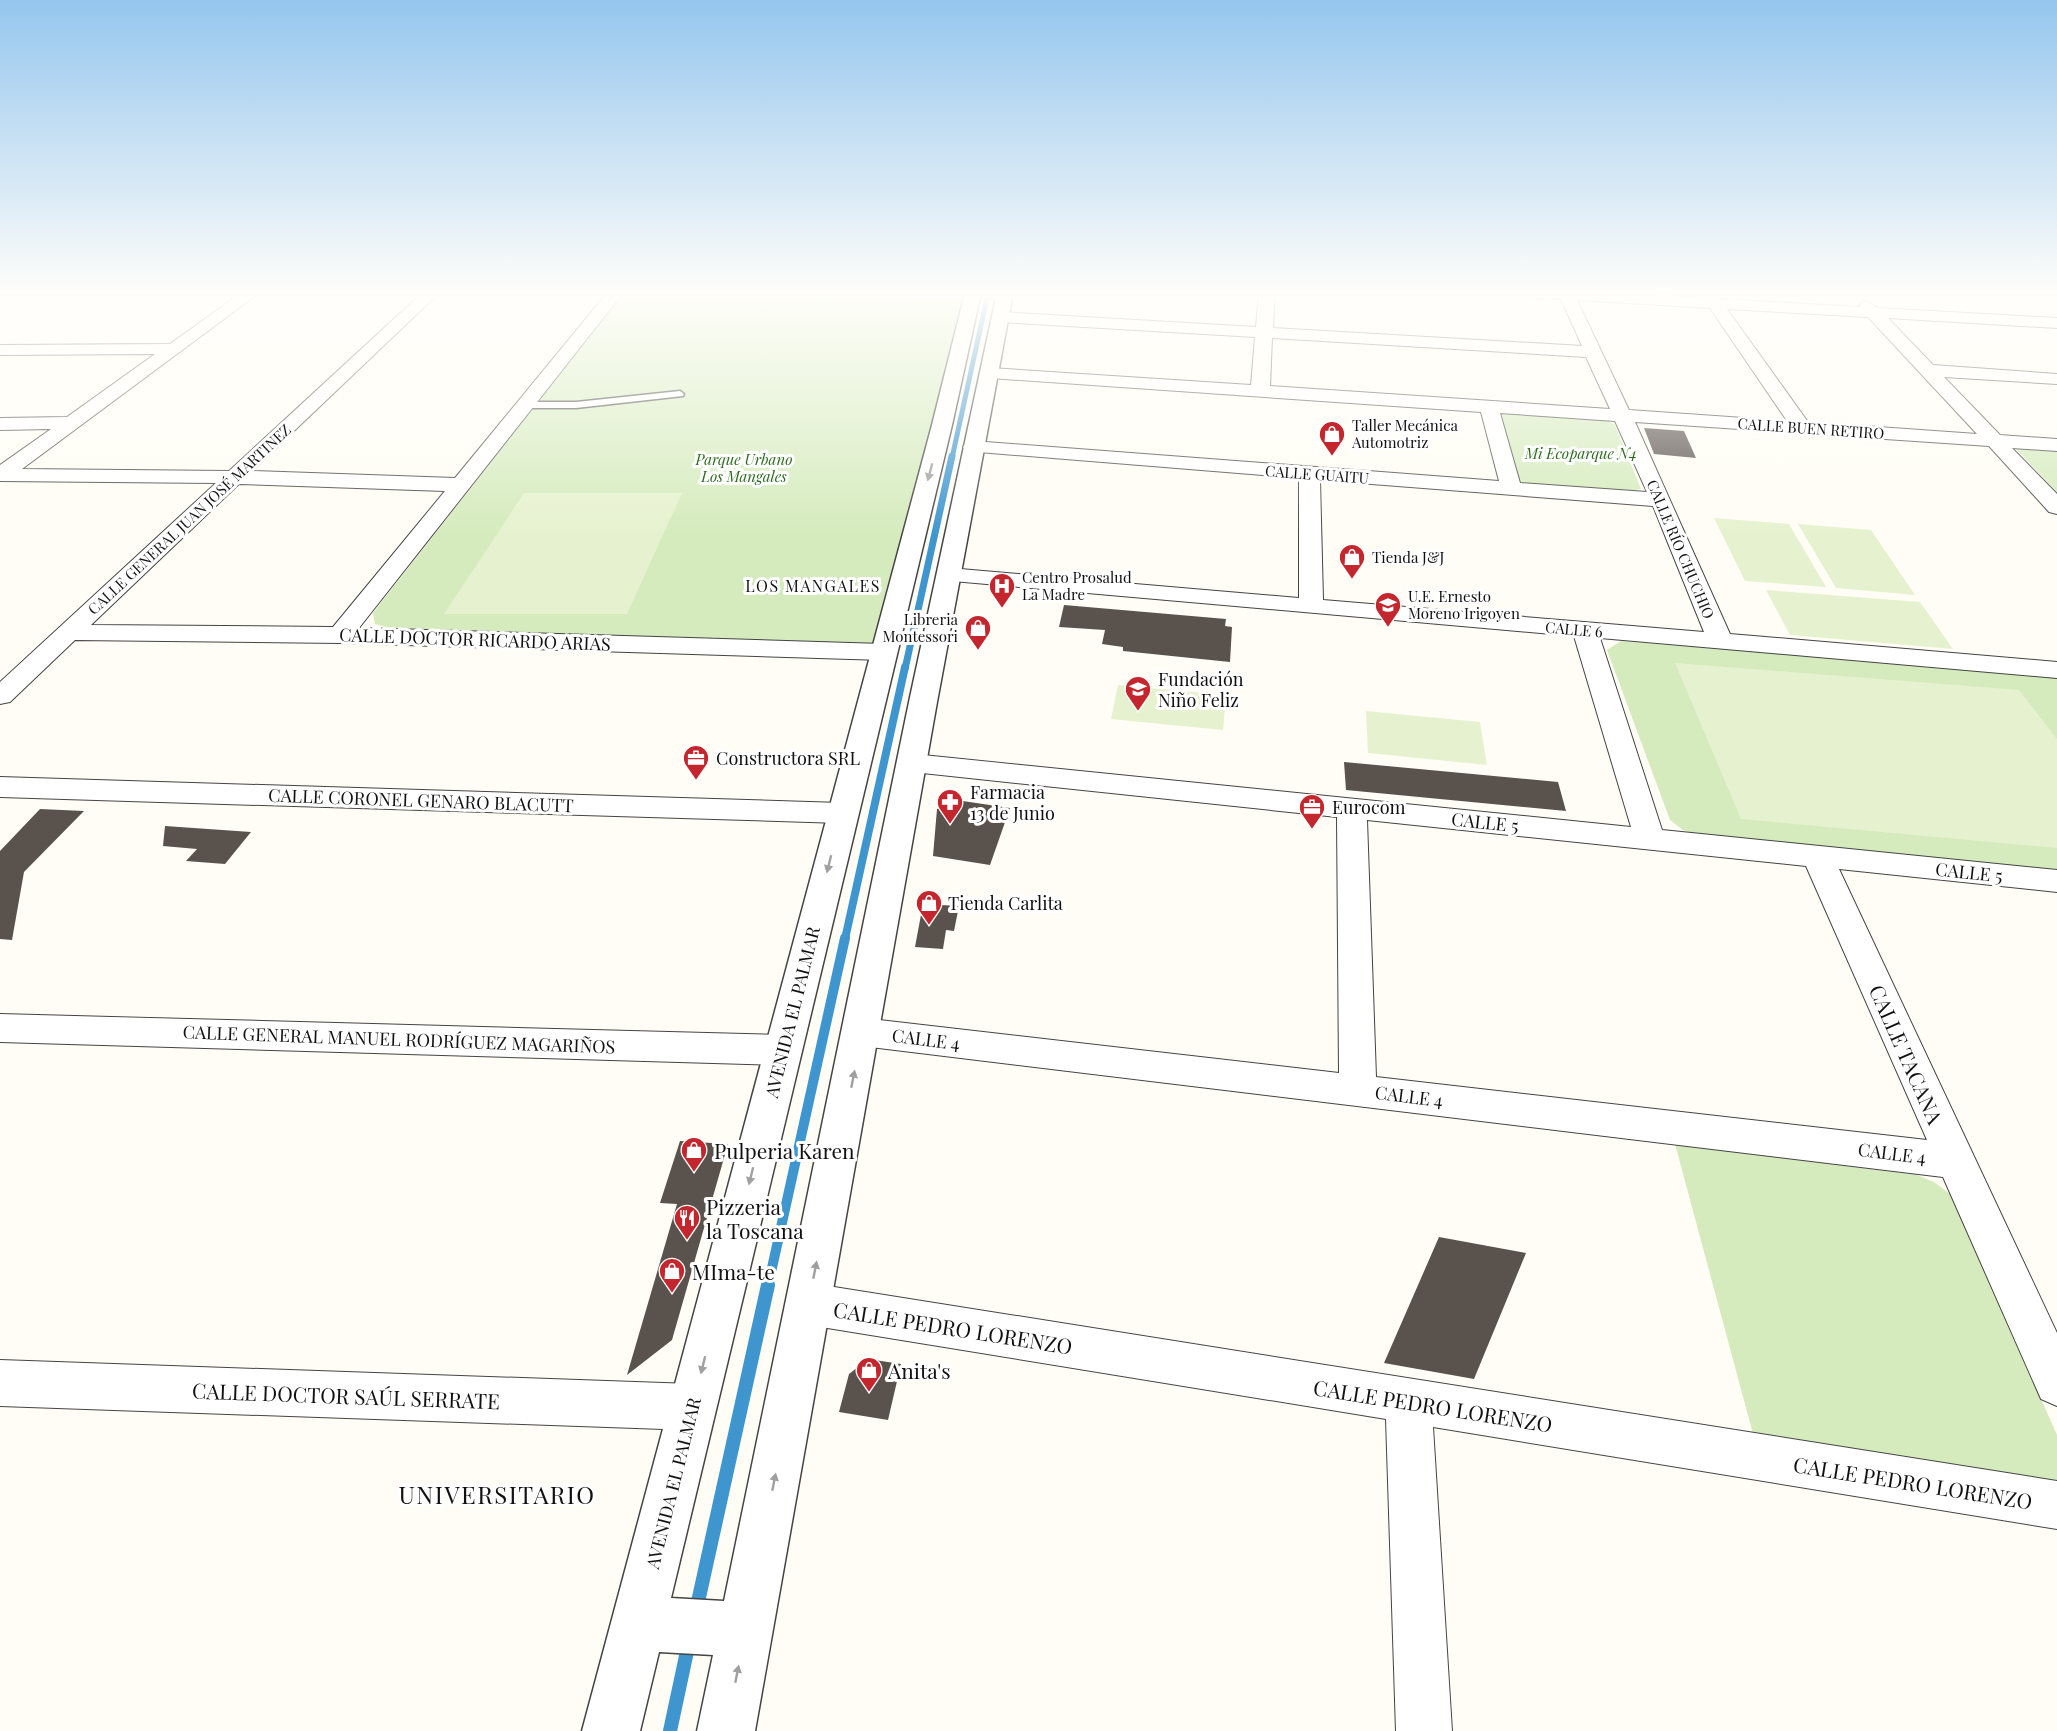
<svg xmlns="http://www.w3.org/2000/svg" width="2057" height="1731" font-family="'Playfair Display',serif">
  <style>
    .green { fill: #d5ebbd }
    .pitch { fill: #e6f2cf }
    .lines { fill: none; stroke-linecap: round; stroke-linejoin: round }
    .stream-far4 { stroke: #3f96cf; stroke-width: 5 }
    .stream-far3 { stroke: #3f96cf; stroke-width: 7 }
    .stream-far2 { stroke: #3f96cf; stroke-width: 8 }
    .stream-far1 { stroke: #3f96cf; stroke-width: 10 }
    .stream { stroke: #3f96cf; stroke-width: 14 }
    .building { fill: #5a524d }
    .service-casing { stroke: #444; stroke-width: 3 }
    .minor-casing { stroke: #444; stroke-width: 2 }
    .tertiary-casing { stroke: #444; stroke-width: 3 }
    .service { fill: #fff; fill-rule: evenodd }
    .minor { fill: #fff; fill-rule: evenodd }
    .tertiary { fill: #fff; fill-rule: evenodd }
    .oneway { fill: #a0a0a0 }
    .labels { text-anchor: middle; dominant-baseline: central; stroke-width: 6; stroke-linejoin: round; paint-order: stroke }
    .far-poi-label { font-size: 15px; fill: #111; stroke: #fff; text-anchor: start }
    .far-street-label { font-size: 15px; fill: #111; stroke: #fff }
    .far-park-label { font-size: 15px; font-style: italic; fill: #2f6b1f; stroke: #fff }
    .far-neighbourhood-label { font-size: 16px; letter-spacing: 1.5px; fill: #111; stroke: #fff }
    .street-label { font-size: 18px; fill: #111; stroke: #fff }
    .poi-label { font-size: 18px; fill: #111; stroke: #fff; text-anchor: start }
    .near-street-label { font-size: 21px; fill: #111; stroke: #fff }
    .near-poi-label { font-size: 21px; fill: #111; stroke: #fff; text-anchor: start }
    .near-neighbourhood-label { font-size: 24px; letter-spacing: 1.5px; fill: #111; stroke: #fff }
  </style>
  <rect width="100%" height="100%" fill="#fffdf5"/>
  <!-- green -->
  <path class="green" d="M640 293 964 299 876 645 394 629 375 624 373 613 621 296Z
    M1496 412 1603 419 1615 425 1641 489 1629 492 1516 484Z
    M2020 447 2057 449V492L2016 449Z
    M1621 641 2057 676V873L1702 837 1683 830 1670 820 1607 650Z
    M1675 1144 1917 1175 1934 1182 1950 1194 2057 1435V1493L1756 1445Z"/>
  <!-- pitch -->
  <path class="pitch" d="M524 493H682L627 614H444Z
    M1714 518 1789 524 1826 587 1745 581Z
    M1798 524 1871 530 1915 595 1836 588Z
    M1766 590 1920 602 1953 649 1790 635Z
    M1675 663 2019 690 2057 739V848L1741 819Z
    M1118 685 1226 695 1223 730 1111 719Z
    M1366 711 1480 722 1487 765 1368 753Z"/>
  <g class="lines">
    <!-- stream-far4 -->
    <path class="stream-far4" d="M952 458 987 298"/>
    <!-- stream-far3 -->
    <path class="stream-far3" d="M905 669 952 456"/>
    <!-- stream-far2 -->
    <path class="stream-far2" d="M845 939 905 667"/>
    <!-- stream-far1 -->
    <path class="stream-far1" d="M768 1286 845 938"/>
    <!-- stream -->
    <path class="stream" d="M696 1611 768 1285
      M670 1731 689 1642"/>
  </g>
  <!-- building -->
  <path class="building" d="M1644 428 1684 431 1696 458 1654 454Z
    M1064 605 1226 619 1225 626 1232 627 1230 662 1123 651V647L1102 644 1105 630 1059 627Z
    M1344 762 1558 782 1566 811 1346 790Z
    M956 800 1010 808 990 865 933 856 937 809Z
    M40 809 84 811 24 872 12 940 0 939V851Z
    M165 826 251 832 225 864 186 861 197 849 163 846Z
    M923 904 959 906 954 931 946 930 943 949 915 947Z
    M680 1141 728 1144 672 1340 627 1375 677 1204 660 1203Z
    M1439 1237 1526 1253 1474 1379 1384 1363Z
    M868 1359 901 1364 888 1420 839 1412 849 1374Z"/>
  <g class="lines">
    <!-- service casing -->
    <g class="service-casing">
      <path id="service" d="M680 391 684 394 683 396 576 408H525L520 405 525 402H576Z"/>
    </g>
    <!-- minor casing -->
    <g class="minor-casing">
      <path id="minor" d="M241 293H259L22 469 229 471 422 293H439L252 471 455 478 607 293H623L359 628 883 644 892 647 896 652 892 657 883 660 340 643 75 640 10 702 0 704V682L216 483 0 481V465L51 429 0 430V418L67 417 155 354 0 355V345L170 344ZM239 484 445 491 333 627 91 625Z
        M975 293H1013C1006 301 982 301 975 293Z
        M1259 293H1275L1273 328 1582 346 1561 299 1534 298 1526 293H1610L1703 298 1700 293H1716L1720 299 1859 307 1861 303 1867 301 1878 308 2057 318V328L1888 318 1933 365 2057 374V384L1944 377 2000 435 2057 439V451L2012 448 2057 494V514L2049 512 1989 446 1635 422 1730 634 2057 662V678L1600 638 1662 830 2057 870V892L1839 869 2057 1333V1406L2041 1399 1943 1177 862 1046 849 1042 844 1032 849 1022 862 1018 1339 1073 1337 817 913 772 903 769 899 763 903 757 913 754 1631 827 1574 636 941 580 937 575 941 570 949 568 1299 598V478L966 451 963 447 966 443 973 441 1499 481 1481 412 990 378 981 373 990 368 1251 385 1255 337 1000 322 992 317 1000 312 1256 327ZM1577 300 1710 308 1787 421 1629 410ZM1727 309 1868 317 1977 434 1808 422ZM1272 338 1586 357 1610 409 1270 386ZM1500 413 1615 421 1647 492 1520 483ZM1320 480 1653 506 1704 632 1323 600ZM1367 820 1806 866 1927 1140 1376 1077Z
        M0 777 841 803 852 806 856 813 852 820 841 823 0 797Z
        M0 1014 782 1035 795 1040 800 1050 795 1060 782 1065 0 1042Z
        M809 1283 2057 1481V1529L1433 1427 1452 1731H1396L1386 1419 809 1325 794 1319 787 1304 794 1289Z
        M0 1360 692 1384 708 1391 715 1407 708 1423 692 1430 0 1406Z"/>
    </g>
    <!-- tertiary casing -->
    <g class="tertiary-casing">
      <path id="tertiary" d="M965 293H981L952 425 671 1598 724 1601 909 702 997 293H1013L937 702 755 1731H697L713 1655 659 1652 640 1731H582L932 425Z"/>
    </g>
    <!-- service -->
    <use href="#service" class="service"/>
    <!-- minor -->
    <use href="#minor" class="minor"/>
    <!-- tertiary -->
    <use href="#tertiary" class="tertiary"/>
  </g>
  <!-- one-way arrows -->
  <defs><path id="oneway-solid" d="M-6-.8H1V-3.2L6.5 0L1 3.2V.8H-6Z" transform="scale(1.5)"/></defs>
  <g class="oneway">
    <use href="#oneway-solid" transform="translate(930 472) rotate(105)"/>
    <use href="#oneway-solid" transform="translate(829 864) rotate(104)"/>
    <use href="#oneway-solid" transform="translate(853 1079) rotate(-79)"/>
    <use href="#oneway-solid" transform="translate(751 1176) rotate(104)"/>
    <use href="#oneway-solid" transform="translate(815 1270) rotate(-79)"/>
    <use href="#oneway-solid" transform="translate(703 1365) rotate(104)"/>
    <use href="#oneway-solid" transform="translate(774 1482) rotate(-79)"/>
    <use href="#oneway-solid" transform="translate(737 1674) rotate(-79)"/>
  </g>
  <!-- sky -->
  <linearGradient id="sky" x2="0" y2="1"><stop stop-color="#95c6ee"/><stop offset="0.55" stop-color="#fffefa"/><stop offset="1" stop-color="#fffefa" stop-opacity="0"/></linearGradient>
  <rect width="2057" height="535" fill="url(#sky)"/>
  <!-- icons -->
  <defs>
    <g id="shop-pin" transform="scale(1.35)"><path d="M0 17L-7.5 6A9.5 9.5 0 1 1 7.5 6Z" fill="#c4262e" stroke="#fff"/><path d="M-5-2.5h2.3a2.7 3.5 0 0 1 5.4 0H5L5.5 6h-11ZM-1.5-2.5h3a1.5 2.3 0 0 0-3 0Z" fill="#fff"/></g>
    <g id="hospital-pin" transform="scale(1.35)"><path d="M0 17L-7.5 6A9.5 9.5 0 1 1 7.5 6Z" fill="#c4262e" stroke="#fff"/><path d="M-5-5h3v3.5h4V-5h3V5h-3V1.5h-4V5h-3Z" fill="#fff"/></g>
    <g id="school-pin" transform="scale(1.35)"><path d="M0 17L-7.5 6A9.5 9.5 0 1 1 7.5 6Z" fill="#c4262e" stroke="#fff"/><path d="M0-5L7-2L0 1L-7-2ZM-4 1L0 2.5L4 1V4Q0 6-4 4Z" fill="#fff"/></g>
    <g id="office-pin" transform="scale(1.35)"><path d="M0 17L-7.5 6A9.5 9.5 0 1 1 7.5 6Z" fill="#c4262e" stroke="#fff"/><path d="M-6-3h4V-5.5h4V-3h4V5H-6ZM-1-4.5V-3h2v-1.5ZM-6 0V1H6V0Z" fill="#fff"/></g>
    <g id="pharmacy-pin" transform="scale(1.35)"><path d="M0 17L-7.5 6A9.5 9.5 0 1 1 7.5 6Z" fill="#c4262e" stroke="#fff"/><path d="M-2-6h4v4h4v4h-4v4h-4v-4h-4v-4h4Z" fill="#fff"/></g>
    <g id="restaurant-pin" transform="scale(1.35)"><path d="M0 17L-7.5 6A9.5 9.5 0 1 1 7.5 6Z" fill="#c4262e" stroke="#fff"/><path d="M-5-6h1v4h1v-4h1v4h1v-4h1v5L-1.5 .5V6h-2V.5L-5-1ZM5-6V6H3V1.5H1.5Q1.5-4 5-6Z" fill="#fff"/></g>
  </defs>
  <g fill-rule="evenodd">
    <use href="#shop-pin" x="1332" y="434"/>
    <use href="#shop-pin" x="1352" y="557"/>
    <use href="#hospital-pin" x="1002" y="586"/>
    <use href="#school-pin" x="1388" y="605"/>
    <use href="#shop-pin" x="978" y="628"/>
    <use href="#school-pin" x="1138" y="689"/>
    <use href="#office-pin" x="696" y="758"/>
    <use href="#pharmacy-pin" x="950" y="802"/>
    <use href="#office-pin" x="1312" y="807"/>
    <use href="#shop-pin" x="929" y="903"/>
    <use href="#shop-pin" x="694" y="1150"/>
    <use href="#restaurant-pin" x="687" y="1218"/>
    <use href="#shop-pin" x="672" y="1271"/>
    <use href="#shop-pin" x="869" y="1370"/>
  </g>
  <g class="labels">
    <!-- far-poi labels -->
    <g class="far-poi-label">
      <text x="1352" y="425">Taller Mecánica<tspan x="1352" dy="17">Automotriz</tspan></text>
      <text x="1372" y="557">Tienda J&amp;J</text>
      <text x="1022" y="577">Centro Prosalud<tspan x="1022" dy="17">La Madre</tspan></text>
      <text x="1408" y="596">U.E. Ernesto<tspan x="1408" dy="17">Moreno Irigoyen</tspan></text>
      <text x="958" y="619" text-anchor="end">Libreria<tspan x="958" dy="17">Montessori</tspan></text>
    </g>
    <!-- far-street labels -->
    <g class="far-street-label">
      <text transform="translate(1811 428) rotate(4)">CALLE BUEN RETIRO</text>
      <text transform="translate(1317 474) rotate(4)">CALLE GUAITU</text>
      <text transform="translate(189 519) rotate(-43)">CALLE GENERAL JUAN JOSÉ MARTINEZ</text>
      <text transform="translate(1681 549) rotate(67)">CALLE RÍO CHUCHIO</text>
      <text transform="translate(1574 629) rotate(5)">CALLE 6</text>
    </g>
    <!-- far-park labels -->
    <g class="far-park-label">
      <text x="1581" y="453">Mi Ecoparque N4</text>
      <text x="744" y="459">Parque Urbano<tspan x="744" dy="17">Los Mangales</tspan></text>
    </g>
    <!-- far-neighbourhood labels -->
    <g class="far-neighbourhood-label">
      <text x="813" y="585">LOS MANGALES</text>
    </g>
    <!-- street labels -->
    <g class="street-label">
      <text transform="translate(475 639) rotate(2)">CALLE DOCTOR RICARDO ARIAS</text>
      <text transform="translate(421 800) rotate(2)">CALLE CORONEL GENARO BLACUTT</text>
      <text transform="translate(1485 822) rotate(6)">CALLE 5</text>
      <text transform="translate(1969 872) rotate(6)">CALLE 5</text>
      <text transform="translate(792 1012) rotate(-76)">AVENIDA EL PALMAR</text>
      <text transform="translate(399 1039) rotate(2)">CALLE GENERAL MANUEL RODRÍGUEZ MAGARIÑOS</text>
      <text transform="translate(926 1039) rotate(7)">CALLE 4</text>
      <text transform="translate(1409 1096) rotate(7)">CALLE 4</text>
      <text transform="translate(1892 1153) rotate(7)">CALLE 4</text>
      <text transform="translate(673 1483) rotate(-76)">AVENIDA EL PALMAR</text>
    </g>
    <!-- poi labels -->
    <g class="poi-label">
      <text x="1158" y="679">Fundación<tspan x="1158" dy="21">Niño Feliz</tspan></text>
      <text x="716" y="758">Constructora SRL</text>
      <text x="970" y="792">Farmacia<tspan x="970" dy="21">13 de Junio</tspan></text>
      <text x="1332" y="807">Eurocom</text>
      <text x="948" y="903">Tienda Carlita</text>
    </g>
    <!-- near-street labels -->
    <g class="near-street-label">
      <text transform="translate(1907 1054) rotate(66)">CALLE TACANA</text>
      <text transform="translate(953 1327) rotate(9)">CALLE PEDRO LORENZO</text>
      <text transform="translate(346 1395) rotate(2)">CALLE DOCTOR SAÚL SERRATE</text>
      <text transform="translate(1433 1405) rotate(9)">CALLE PEDRO LORENZO</text>
      <text transform="translate(1913 1482) rotate(9)">CALLE PEDRO LORENZO</text>
    </g>
    <!-- near-poi labels -->
    <g class="near-poi-label">
      <text x="714" y="1150">Pulperia Karen</text>
      <text x="706" y="1206">Pizzeria<tspan x="706" dy="24">la Toscana</tspan></text>
      <text x="692" y="1271">MIma-te</text>
      <text x="888" y="1370">Anita's</text>
    </g>
    <!-- near-neighbourhood labels -->
    <g class="near-neighbourhood-label">
      <text x="497" y="1494">UNIVERSITARIO</text>
    </g>
  </g>
</svg>
